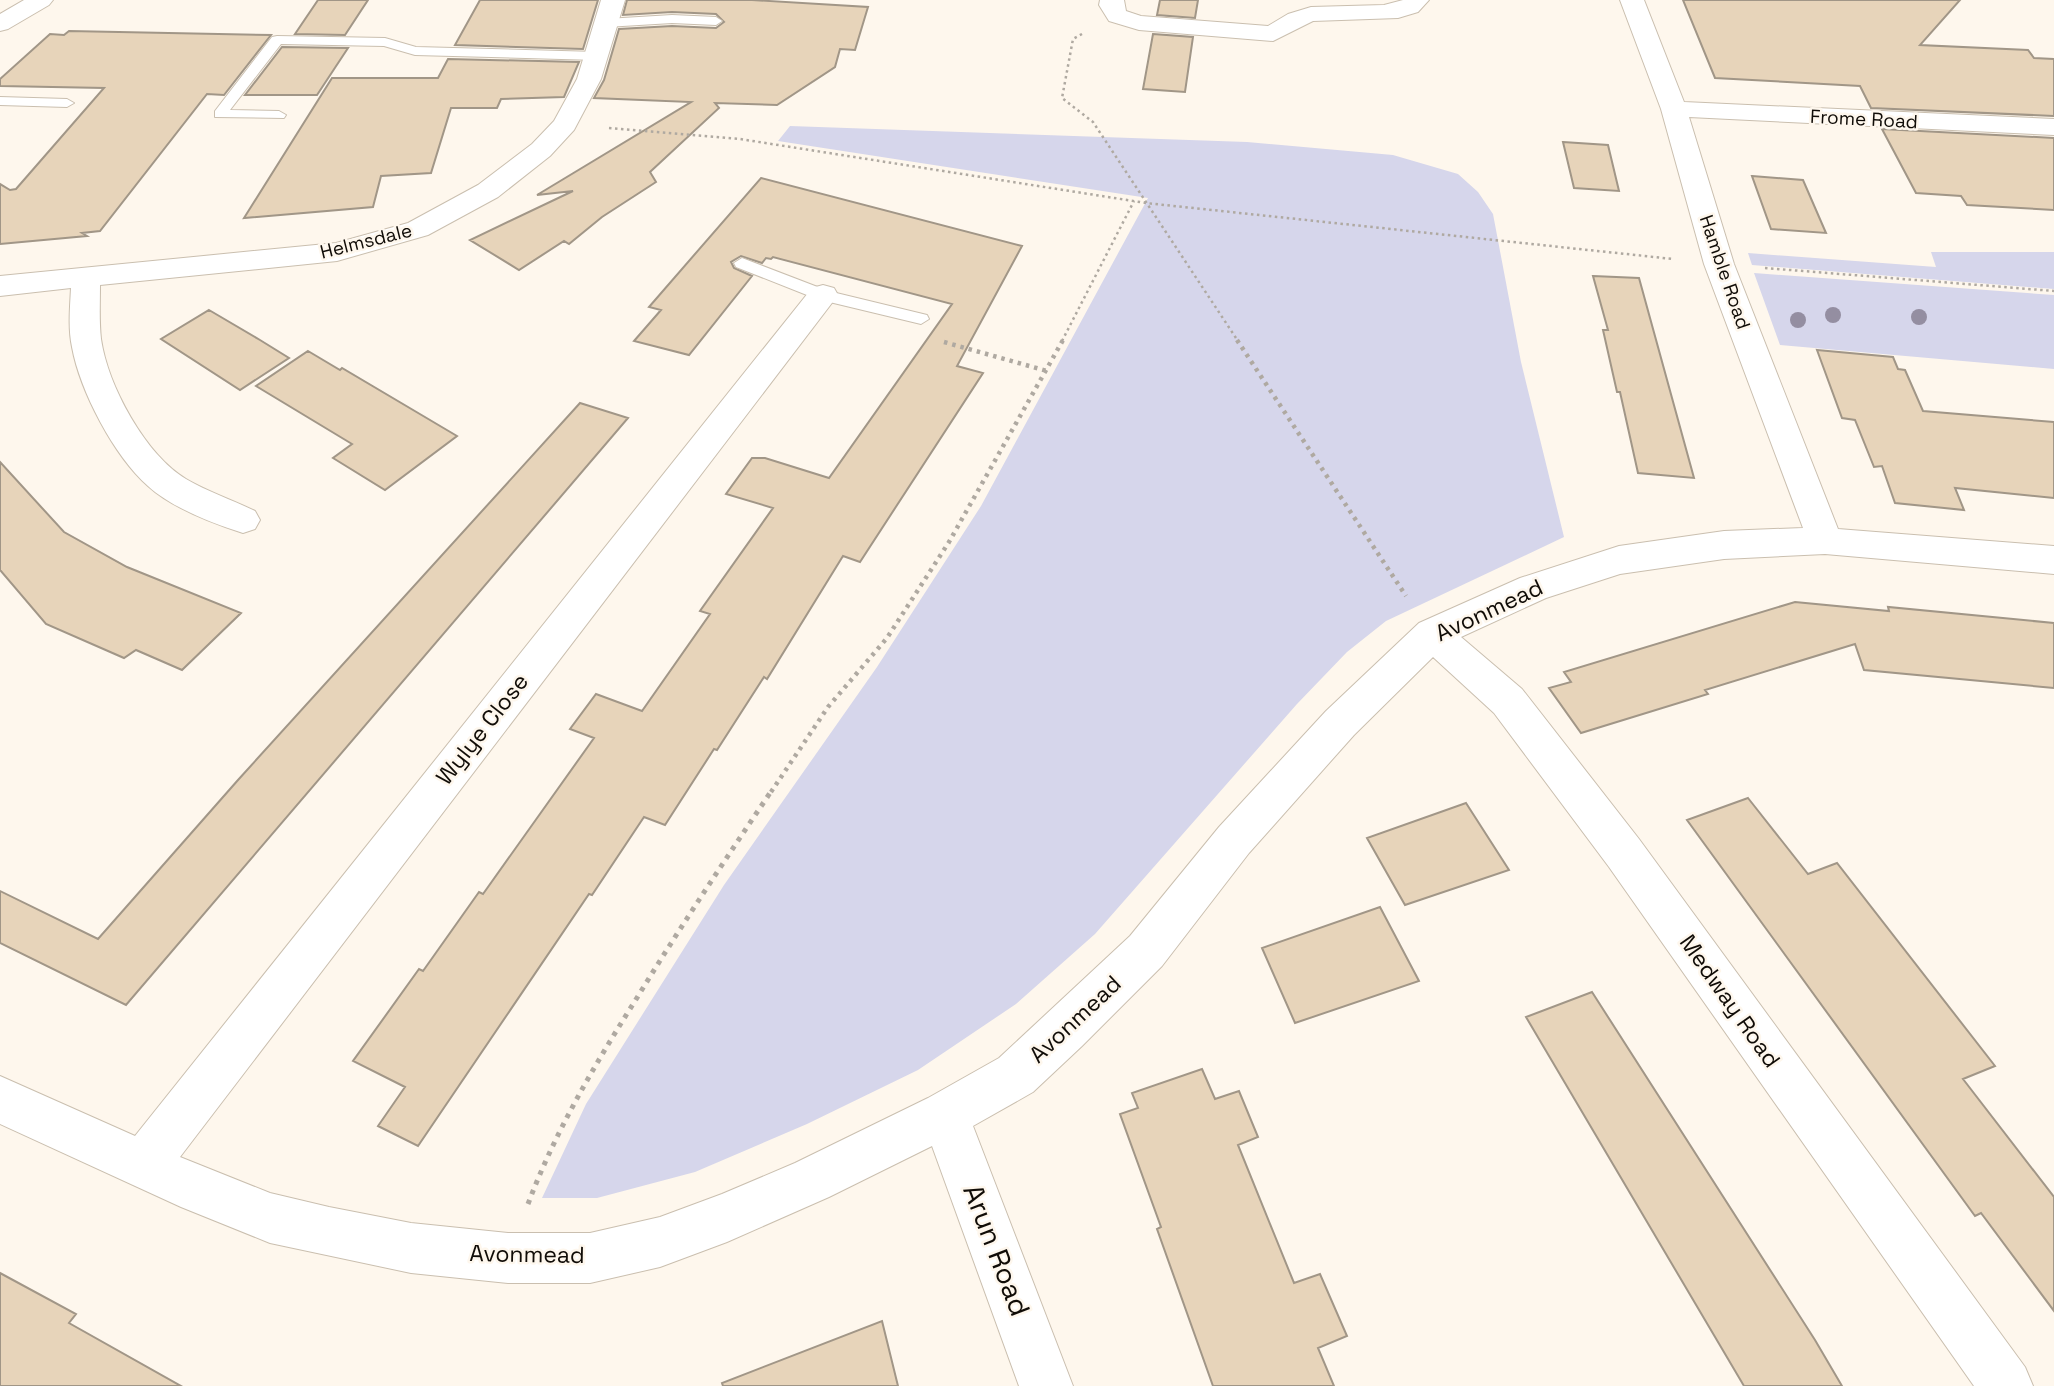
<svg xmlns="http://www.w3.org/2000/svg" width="2054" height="1386" font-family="'Space Grotesk',sans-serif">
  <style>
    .green { fill: #d6d6eb }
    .building { fill: #e7d4ba; stroke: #a19687; stroke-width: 2 }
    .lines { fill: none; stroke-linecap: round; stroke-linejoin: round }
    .lane-casing { stroke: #cabfaf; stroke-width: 2 }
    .street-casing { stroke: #cabfaf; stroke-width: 2 }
    .path-far2 { stroke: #afa9a1; stroke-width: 2.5; stroke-dasharray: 2.5 3.5; stroke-linecap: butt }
    .path-far1 { stroke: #afa9a1; stroke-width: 4.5; stroke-dasharray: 3.5 5; stroke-linecap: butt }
    .path { stroke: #afa9a1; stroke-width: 5; stroke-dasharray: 4.5 6; stroke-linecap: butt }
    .lane { fill: #fff; fill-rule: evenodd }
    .street { fill: #fff; fill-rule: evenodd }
    .tree { fill: #948ea1 }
    .labels { text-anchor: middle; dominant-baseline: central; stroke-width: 5; stroke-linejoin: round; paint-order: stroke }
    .far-street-label { font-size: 19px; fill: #100c07; stroke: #fef7ed }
    .street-label { font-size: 23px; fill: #100c07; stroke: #fef7ed }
    .near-street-label { font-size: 28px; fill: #100c07; stroke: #fef7ed }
  </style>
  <rect width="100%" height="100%" fill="#fef7ed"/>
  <!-- green -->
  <path class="green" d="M790 126 1247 142 1393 155 1458 174 1478 192 1493 214 1521 362 1564 537 1386 621 1347 652 1297 704 1095 934 1016 1004 918 1070 807 1124 695 1172 597 1198H542L586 1104 724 885 877 667 981 506 1148 198 778 141Z
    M1931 252H2054V289L1752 265 1748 253 1936 267Z
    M1754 273 2054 295V369L1780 345Z"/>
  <!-- building -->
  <path class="building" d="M318 0H368L345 35 295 34Z
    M480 0H598L583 49 455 45Z
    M627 0H752L868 7 855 50 840 49 835 67 777 105 715 103 719 108 650 172 656 182 602 217 569 244 564 241 519 270 470 240 573 191 537 195 691 102 594 98 604 80 619 29 672 26 716 28 724 22 716 14 672 12 623 15Z
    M1160 0H1198L1195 18 1157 15Z
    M1683 0H1960L1920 45 2028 50 2034 58 2054 59V116L1871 108 1860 86 1715 78Z
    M69 31 271 35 224 95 207 94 100 231 82 233 87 236 0 244V184L10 190 16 189 104 88 0 86V79L50 34 64 35Z
    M1153 34 1193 37 1185 92 1143 89Z
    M282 47 348 48 317 95H245Z
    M448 59 579 62 564 97 501 99 497 108H451L431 173 381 176 373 207 244 218 332 78H438Z
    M1882 129 2054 138V210L1967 205 1961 196 1916 193Z
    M1563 142 1608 145 1619 191 1574 188Z
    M1752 176 1803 180 1826 233 1771 229Z
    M761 178 1022 246 957 366 983 373 860 562 843 556 767 679 764 677 717 750 714 749 665 825 644 817 592 895 589 894 418 1146 378 1126 405 1087 353 1061 419 969 423 971 479 892 483 894 594 738 570 729 596 694 642 711 710 614 700 611 773 508 726 494 752 458H765L829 478 952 304 773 257 771 259 766 258 762 263 741 256 731 262 734 268 752 276 689 355 634 341 661 310 649 307Z
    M1593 276 1639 278 1694 478 1638 473 1620 392H1617L1603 330H1608Z
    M209 310 260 340 289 358 240 390 161 339Z
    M1817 350 1893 357 1898 369 1905 370 1923 411 2054 422V498L1955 488 1964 510 1895 503 1882 466 1874 467 1855 420 1842 418Z
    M308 351 340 370 342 368 457 436 385 490 333 458 352 444 256 386Z
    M580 403 628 418 126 1005 0 943V891L98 939 238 780Z
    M0 462 64 532 127 567 241 613 182 670 136 650 124 658 46 624 0 570Z
    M1795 602 1889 611 1888 607 2054 623V688L1864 670 1855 644 1705 690 1708 694 1581 733 1549 688 1571 682 1564 672Z
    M1748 798 1808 874 1837 863 1995 1066 1963 1079 2054 1197V1311L1981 1213 1975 1216 1687 820Z
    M1466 803 1509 870 1405 905 1367 838Z
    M1380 907 1419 981 1295 1023 1262 948Z
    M1592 992 1815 1340 1842 1386H1744L1526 1017Z
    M1202 1069 1215 1099 1239 1091 1258 1137 1238 1145 1294 1283 1320 1274 1347 1336 1318 1348 1334 1386H1213L1157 1229 1161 1227 1120 1114 1138 1108 1132 1093Z
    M0 1273 76 1314 69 1323 181 1386H0Z
    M882 1321 898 1386H723L722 1383Z"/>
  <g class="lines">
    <!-- lane casing -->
    <g class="lane-casing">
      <path id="lane" d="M672 15 716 17 722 21 716 25 672 23 606 27 600 23 606 19Z
        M277 36 385 38 416 47 597 52 604 56 597 60 415 55 384 46 281 44 230 110 279 111 286 115 284 118 215 117V111L272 37Z
        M0 97 67 99 74 103 67 107 0 105Z
        M742 258 828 291 927 315 929 319 921 324 817 299 736 267 734 263Z"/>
    </g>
    <!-- street casing -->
    <g class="street-casing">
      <path id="street" d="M24 0H53L49 5 8 29 0 31V14Z
        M601 0H625L601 79 574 130 550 156 498 197 428 235 337 261 100 285C100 303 99 321 101 339 108 386 145 454 186 479 208 492 233 500 255 511L260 520 255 529 243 533C212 523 172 508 148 486 114 456 80 391 72 347 68 328 70 308 71 288L0 296V276L336 243 408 223 478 185 532 144 554 121 577 79Z
        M1100 0H1124L1126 11 1141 16 1268 26 1288 14 1311 7 1384 5 1403 0H1429L1418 12 1398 18 1313 21 1273 41 1139 30 1109 21 1099 5Z
        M1620 0H1644L1684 102 2054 119V135L1689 117 1734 264 1838 529 2054 546V574L1825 554 1724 559 1620 574 1546 598 1461 637 1522 689 1639 839 2025 1367 2033 1386H1974L1609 867 1494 713 1433 657 1354 735 1249 853 1162 966 1082 1046 1033 1092 973 1126 1073 1386H1019L932 1146 829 1197 727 1242 660 1267 590 1283H508L411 1273 270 1243 181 1207 0 1124V1076L135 1136 812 288 823 285 834 288 838 295 180 1157 270 1193 329 1207 411 1223 508 1233H590L660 1217 722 1194 795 1163 928 1098 999 1058 1130 936 1219 827 1326 711 1419 623 1520 578 1619 546 1724 531 1803 528 1704 264 1661 109Z"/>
    </g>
    <!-- path-far2 -->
    <path class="path-far2" d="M1082 34 1073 39 1062 98 1093 122 1238 341
      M609 128 740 139 1146 203 1673 259
      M1765 268 2054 291
      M1062 341 1134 201"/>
    <!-- path-far1 -->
    <path class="path-far1" d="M1237 340 1406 596
      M944 342 1047 371
      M771 792 828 707 887 638 949 542 1063 340"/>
    <!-- path -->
    <path class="path" d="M528 1204C555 1132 594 1066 635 1001 679 929 725 860 772 790"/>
    <!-- lane -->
    <use href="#lane" class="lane"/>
    <!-- street -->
    <use href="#street" class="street"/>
  </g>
  <!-- trees -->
  <g class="tree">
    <circle cx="1833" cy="315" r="8"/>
    <circle cx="1919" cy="317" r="8"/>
    <circle cx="1798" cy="320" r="8"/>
  </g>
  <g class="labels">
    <!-- far-street labels -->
    <g class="far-street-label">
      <text transform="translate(1864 119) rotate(3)">Frome Road</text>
      <text transform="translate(366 241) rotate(-14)">Helmsdale</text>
      <text transform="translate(1725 272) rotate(71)">Hamble Road</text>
    </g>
    <!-- street labels -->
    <g class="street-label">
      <text transform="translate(1489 610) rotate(-25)">Avonmead</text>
      <text transform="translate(482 729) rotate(-52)">Wylye Close</text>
      <text transform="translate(1730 1001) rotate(55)">Medway Road</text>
      <text transform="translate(1075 1019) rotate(-43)">Avonmead</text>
      <text transform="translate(527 1254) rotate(1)">Avonmead</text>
    </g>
    <!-- near-street labels -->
    <g class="near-street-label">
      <text transform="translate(997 1250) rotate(69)">Arun Road</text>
    </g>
  </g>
</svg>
